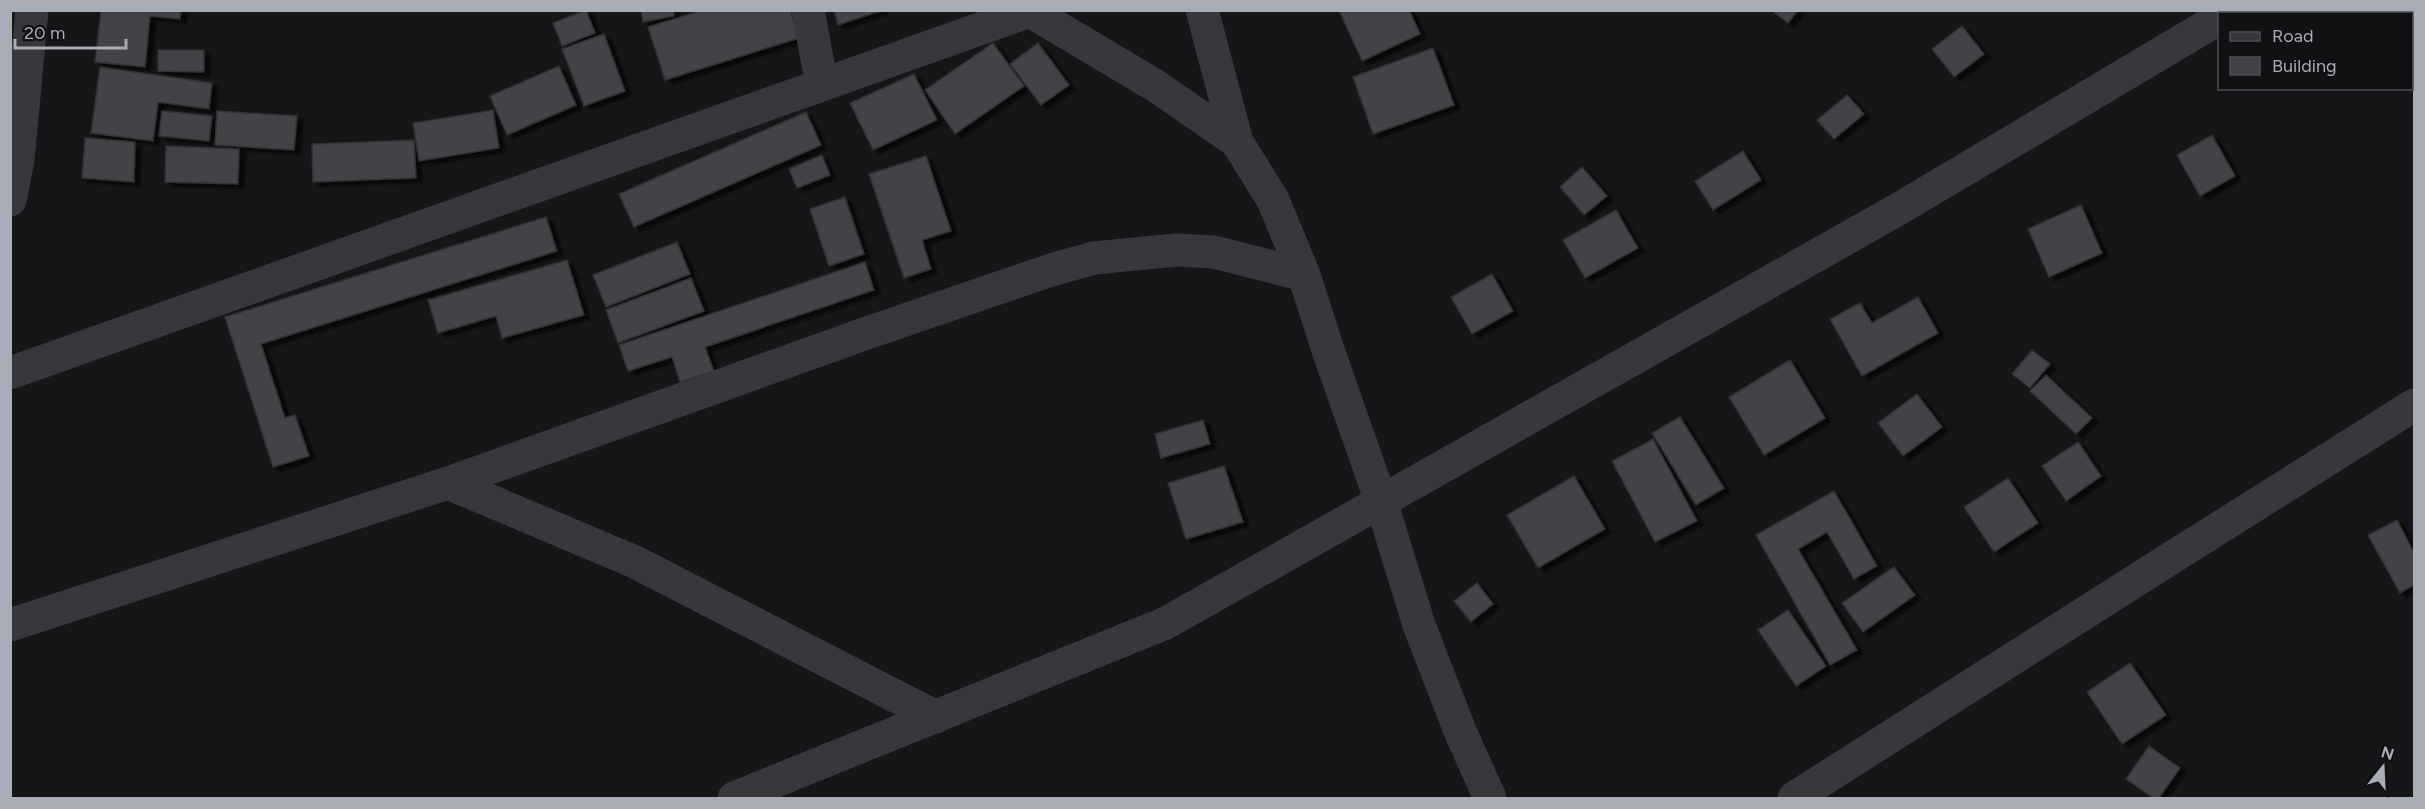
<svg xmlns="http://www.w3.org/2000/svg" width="2425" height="809" font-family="Figtree,sans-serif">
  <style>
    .building { fill: #424347; stroke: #303033; stroke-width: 1.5; filter: url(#shadow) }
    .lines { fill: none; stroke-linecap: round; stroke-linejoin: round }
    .street { stroke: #37373c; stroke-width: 33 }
  </style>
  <defs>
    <filter id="shadow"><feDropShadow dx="6" dy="4" stdDeviation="1.5" flood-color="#0009"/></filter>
  </defs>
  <rect width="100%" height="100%" fill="#161517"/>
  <!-- building -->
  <path class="building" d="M101 10H181L180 19 150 16 145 67 95 62Z
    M586 10 595 33 562 46 553 23Z
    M641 10H673L674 16 643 22Z
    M703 10H790L799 38 665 80 648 27Z
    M834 10H883L838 25Z
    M1339 10H1409L1420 34 1362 61Z
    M1771 10H1798L1788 23Z
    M1962 26 1984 54 1954 77 1932 49Z
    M604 34 625 91 584 106 562 49Z
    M993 43 1024 86 955 134 925 90Z
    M1038 43 1069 85 1041 105 1010 64Z
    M1433 48 1454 105 1373 134 1353 77Z
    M158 50H204V72L158 71Z
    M559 66 576 105 507 135 490 96Z
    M100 67 212 83 209 109 158 102 153 141 91 133Z
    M914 74 937 120 873 150 850 103Z
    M1847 95 1864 114 1834 139 1817 120Z
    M493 110 499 148 419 161 413 123Z
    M162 111 212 116 209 141 159 136Z
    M217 111 297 116 294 150 215 145Z
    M806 112 821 145 634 227 619 194Z
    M2212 135 2235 176 2200 196 2177 155Z
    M85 138 135 142 134 182 82 178Z
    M414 140 416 178 313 182 312 144Z
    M166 146 239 149 238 184 165 182Z
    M1743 151 1761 180 1713 210 1695 181Z
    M822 155 830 175 797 188 789 169Z
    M926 156 951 231 922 240 931 269 904 278 869 174Z
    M1582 167 1607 196 1584 215 1560 187Z
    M845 197 864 254 829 266 810 209Z
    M2081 205 2102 253 2049 277 2028 229Z
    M1616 210 1638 248 1585 278 1563 240Z
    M546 217 557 251 261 344 285 418 295 415 309 456 273 467 225 317Z
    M677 242 690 274 606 307 593 275Z
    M567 260 584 315 502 338 496 316 438 333 428 300Z
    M865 262 874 290 705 347 714 371 680 382 672 357 628 371 619 345Z
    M1492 274 1513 311 1472 334 1451 297Z
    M691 278 704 311 618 343 606 310Z
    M1918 297 1938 333 1862 376 1830 319 1860 303 1872 323Z
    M2032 350 2050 364 2030 388 2012 374Z
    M1790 360 1825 418 1764 455 1729 397Z
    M2046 375 2092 418 2076 434 2030 391Z
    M1917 394 1942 427 1903 456 1878 423Z
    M1680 417 1724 488 1696 505 1652 433Z
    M1203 420 1210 444 1161 458 1155 434Z
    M1653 439 1697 521 1655 542 1612 461Z
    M2078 442 2101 476 2066 501 2042 466Z
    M1224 466 1243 522 1186 539 1168 483Z
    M1574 476 1605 529 1538 568 1507 515Z
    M2008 478 2038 523 1994 552 1964 507Z
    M1834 491 1877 566 1854 579 1827 532 1798 549 1857 650 1830 665 1756 535Z
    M2397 520 2414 553V585L2400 593 2368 535Z
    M1894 567 1915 595 1863 632 1842 603Z
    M1477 583 1493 604 1471 622 1454 601Z
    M1788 610 1826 666 1796 686 1758 630Z
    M2130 663 2166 715 2122 744 2087 692Z
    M2149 746 2180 768 2159 798H2153L2126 779Z"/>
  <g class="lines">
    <!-- street -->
    <path class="street" d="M808 10 822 85
      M1202 10 1237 142
      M1030 11 1156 86 1237 142 1273 200 1304 275 1328 350 1381 501 1419 625 1460 731 1490 798
      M10 200 18 160 32 10
      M10 373 1033 10
      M448 483 635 562 936 717
      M10 625 448 483 867 333 1051 270 1094 258 1176 250 1214 252 1304 275
      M734 798 1166 623 1902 207 2220 18
      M1794 798 2168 560 2414 405"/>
  </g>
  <!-- border -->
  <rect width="2425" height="809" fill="none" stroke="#a8acb6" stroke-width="24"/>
  <!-- legend -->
  <rect x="2218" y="12" width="195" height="78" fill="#111012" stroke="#4d4e54" stroke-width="1.5"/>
  <rect x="2230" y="32" width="30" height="9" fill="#37373c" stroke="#4d4e54" stroke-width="1.5"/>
  <text x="2272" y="42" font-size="18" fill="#a8acb6">Road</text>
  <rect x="2230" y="57" width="30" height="18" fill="#424347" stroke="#4d4e54" stroke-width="1.5"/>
  <text x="2272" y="72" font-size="18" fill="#a8acb6">Building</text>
  <!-- north arrow -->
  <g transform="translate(2383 767) rotate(18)" stroke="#111012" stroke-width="4.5" paint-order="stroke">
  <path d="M0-4.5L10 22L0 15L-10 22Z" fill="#a8acb6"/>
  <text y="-9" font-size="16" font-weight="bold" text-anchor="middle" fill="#a8acb6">N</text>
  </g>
  <!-- scale -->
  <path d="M15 39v9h111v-9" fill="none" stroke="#a8acb6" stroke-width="3"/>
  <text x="24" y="39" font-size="18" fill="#a8acb6" stroke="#111012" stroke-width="4.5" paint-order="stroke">20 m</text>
</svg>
